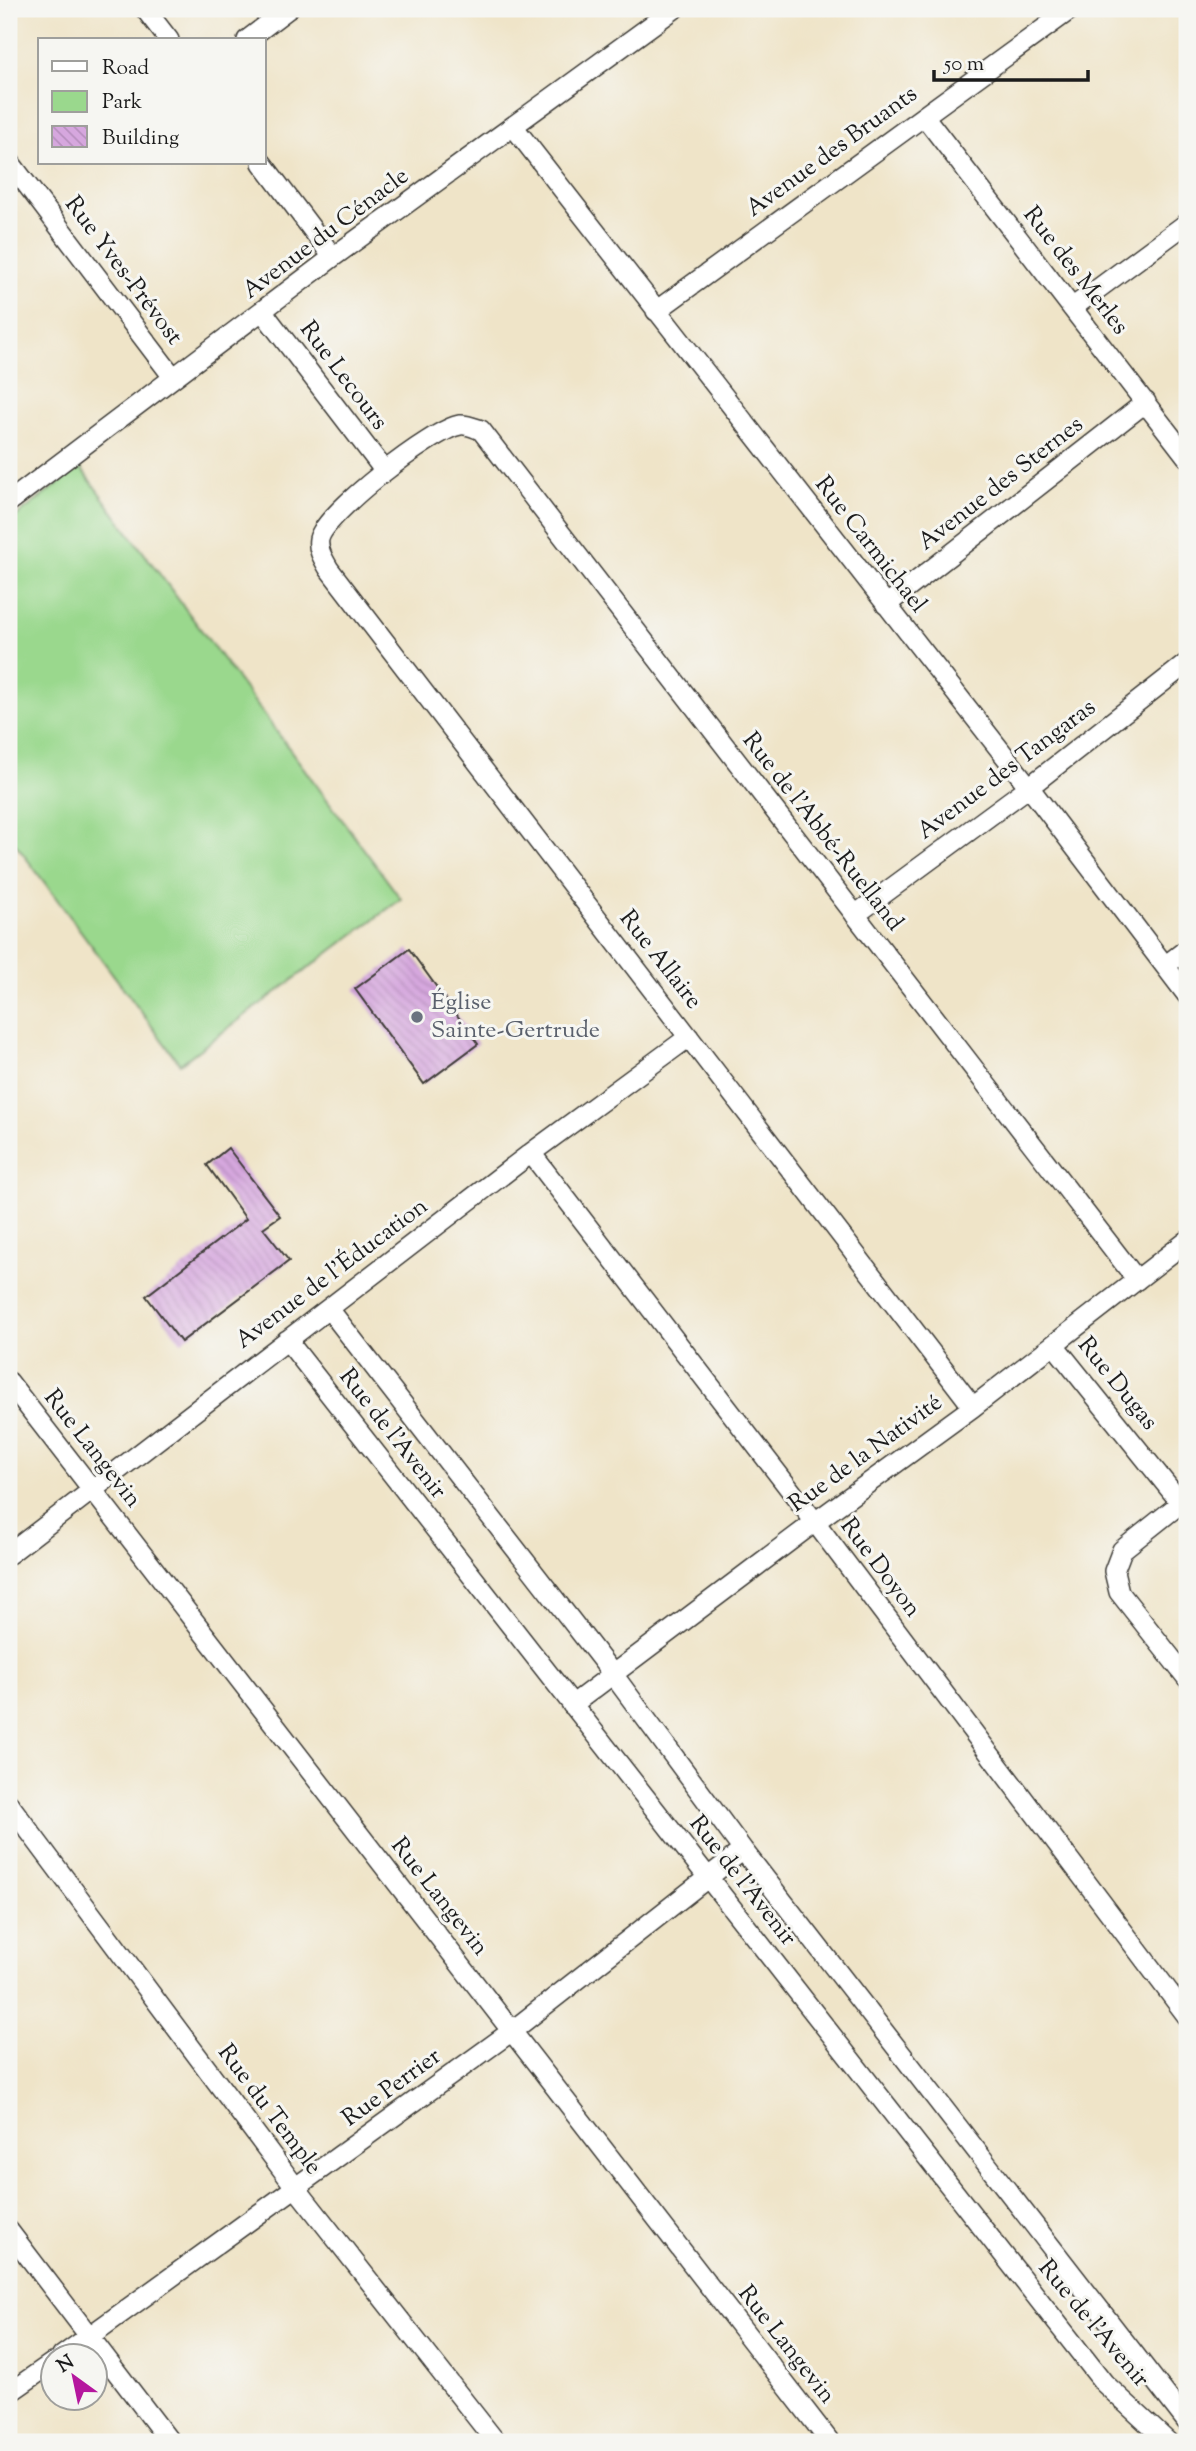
<svg xmlns="http://www.w3.org/2000/svg" width="1196" height="2451" font-family="'Sorts Mill Goudy',serif">
  <style>
    .park { fill: #9ad88d; stroke: #5b7a54; stroke-width: 2 }
    .building { fill: url(#building-back-hatch) }
    .lines { fill: none; stroke-linecap: round; stroke-linejoin: round }
    .minor-casing { stroke: #3c3a36; stroke-width: 22 }
    .minor { stroke: #fff; stroke-width: 19 }
    .worship-dot { fill: #6b7280; stroke: #f6f6f2; stroke-width: 2.5 }
    .labels { text-anchor: middle; dominant-baseline: central; stroke-width: 6; stroke-linejoin: round; paint-order: stroke }
    .street-label { font-size: 24px; fill: #1c1c1c; stroke: #f6f6f2 }
    .worship-label { font-size: 24px; fill: #5b616d; stroke: #f6f6f2; text-anchor: start }
  </style>
  <defs>
    <pattern id="building-back-hatch" width="6" height="6" patternUnits="userSpaceOnUse" patternTransform="scale(1.75)"><rect width="6" height="6" fill="#d6a7de"/><path d="M-1 5l2 2M0 0l6 6M5-1l2 2" fill="none" stroke="#b78fbe"/></pattern>
  </defs>
  <rect width="100%" height="100%" fill="#f6f6f2"/>
  <filter id="ink" filterUnits="userSpaceOnUse"><feTurbulence type="fractalNoise" baseFrequency=".0143" numOctaves="2"/><feDisplacementMap in="SourceGraphic" scale="14" xChannelSelector="R" yChannelSelector="G"/><feConvolveMatrix kernelMatrix="1 2 1 2 8 2 1 2 1" color-interpolation-filters="sRGB"/></filter>
  <filter id="wash" filterUnits="userSpaceOnUse"><feTurbulence type="fractalNoise" baseFrequency=".00686" numOctaves="4" result="noise"/><feDisplacementMap in="SourceGraphic" scale="28" xChannelSelector="R" yChannelSelector="G"/><feGaussianBlur stdDeviation="1.57" result="paint"/><feColorMatrix in="noise" values="0 0 0 0 0 0 0 0 0 0 0 0 0 0 0 0 0 1.4 0 .05"/><feComposite in="paint" operator="in"/></filter>
  <g filter="url(#wash)">
    <rect width="100%" height="100%" fill="#efe4c8"/>
    <!-- park -->
    <path class="park" d="M80 467 401 899 180 1064 9 835V522Z"/>
    <g id="blocks">
      <!-- building -->
      <path class="building" d="M409 949 478 1044 424 1084 355 989Z
        M228 1148 280 1216 263 1228 289 1261 181 1342 146 1296 246 1219 207 1165Z"/>
    </g>
  </g>
  <g filter="url(#ink)">
    <use href="#blocks" fill-opacity="0" stroke="#3c3a36" stroke-width="2"/>
    <g class="lines">
      <!-- minor casing -->
      <g class="minor-casing">
        <path id="minor" d="M145 9 169 40
          M247 40 288 9
          M924 116 1187 457
          M513 126 1029 787 1187 995
          M9 161 173 377
          M262 163 333 257
          M1072 308 1187 223
          M656 311 1071 9
          M263 312 384 470
          M9 502 333 257 674 9
          M886 605 1146 402
          M855 915 1029 787 1187 663
          M1165 966 1187 949
          M531 1153 815 1522 1187 2016
          M329 1309 612 1673 743 1850 1187 2422
          M287 1340 1104 2383 1168 2442
          M1054 1345 1181 1503 1122 1550 1114 1571 1119 1592 1187 1678
          M9 1382 830 2442
          M973 1407 329 569C324 560 317 550 319 539 325 513 433 429 460 425 466 424 475 428 481 430L1137 1280
          M9 1554 531 1153 689 1037
          M572 1705 815 1522 973 1407 1187 1241
          M9 1804 296 2188 496 2442
          M9 2231 170 2442
          M62 2356 512 2031 743 1850
          M9 2393 52 2363"/>
      </g>
      <!-- minor -->
      <use href="#minor" class="minor"/>
    </g>
  </g>
  <!-- markers -->
  <circle class="worship-dot" cx="417" cy="1017" r="7"/>
  <g class="labels">
    <!-- street labels -->
    <g class="street-label">
      <text transform="translate(832 152) rotate(-36)">Avenue des Bruants</text>
      <text transform="translate(326 234) rotate(-37)">Avenue du Cénacle</text>
      <text transform="translate(123 271) rotate(53)">Rue Yves-Prévost</text>
      <text transform="translate(1075 271) rotate(52)">Rue des Merles</text>
      <text transform="translate(343 376) rotate(53)">Rue Lecours</text>
      <text transform="translate(1001 484) rotate(-38)">Avenue des Sternes</text>
      <text transform="translate(870 545) rotate(52)">Rue Carmichael</text>
      <text transform="translate(1007 770) rotate(-37)">Avenue des Tangaras</text>
      <text transform="translate(822 832) rotate(52)">Rue de l'Abbé-Ruelland</text>
      <text transform="translate(660 960) rotate(52)">Rue Allaire</text>
      <text transform="translate(332 1274) rotate(-37)">Avenue de l'Éducation</text>
      <text transform="translate(1117 1384) rotate(51)">Rue Dugas</text>
      <text transform="translate(392 1434) rotate(52)">Rue de l'Avenir</text>
      <text transform="translate(92 1449) rotate(52)">Rue Langevin</text>
      <text transform="translate(866 1454) rotate(-36)">Rue de la Nativité</text>
      <text transform="translate(880 1568) rotate(53)">Rue Doyon</text>
      <text transform="translate(742 1881) rotate(52)">Rue de l'Avenir</text>
      <text transform="translate(439 1897) rotate(52)">Rue Langevin</text>
      <text transform="translate(392 2088) rotate(-36)">Rue Perrier</text>
      <text transform="translate(269 2110) rotate(53)">Rue du Temple</text>
      <text transform="translate(1093 2324) rotate(50)">Rue de l'Avenir</text>
      <text transform="translate(786 2345) rotate(52)">Rue Langevin</text>
    </g>
    <!-- worship labels -->
    <g class="worship-label">
      <text x="431" y="1003">Église<tspan x="431" dy="28">Sainte-Gertrude</tspan></text>
    </g>
  </g>
  <!-- margin -->
  <rect width="1196" height="2451" fill="none" stroke="#f6f6f2" stroke-width="35"/>
  <!-- legend -->
  <rect x="38" y="38" width="228" height="126" fill="#f6f6f2" stroke="#9f9f9c" stroke-width="2"/>
  <rect x="52" y="61" width="35" height="10" fill="#ffffff" stroke="#9f9f9c" stroke-width="2"/>
  <text x="102" y="74" font-size="21" fill="#1c1c1c">Road</text>
  <rect x="52" y="91" width="35" height="21" fill="#9ad88d" stroke="#9f9f9c" stroke-width="2"/>
  <text x="102" y="108" font-size="21" fill="#1c1c1c">Park</text>
  <rect x="52" y="126" width="35" height="21" fill="url(#building-back-hatch)" stroke="#9f9f9c" stroke-width="2"/>
  <text x="102" y="144" font-size="21" fill="#1c1c1c">Building</text>
  <!-- north arrow -->
  <g transform="translate(74 2377) rotate(327)"><circle r="33" fill="#f6f6f2" stroke="#9f9f9c" stroke-width="2"/>
  <path d="M0-5L12 26L0 18L-12 26Z" fill="#b5179e"/>
  <text y="-10" font-size="19" font-weight="bold" text-anchor="middle" fill="#1c1c1c">N</text>
  </g>
  <!-- scale -->
  <path d="M934 70v10h154v-10" fill="none" stroke="#1c1c1c" stroke-width="3.5"/>
  <text x="944" y="70" font-size="21" fill="#1c1c1c" stroke="#f6f6f2" stroke-width="5" paint-order="stroke">50 m</text>
</svg>
